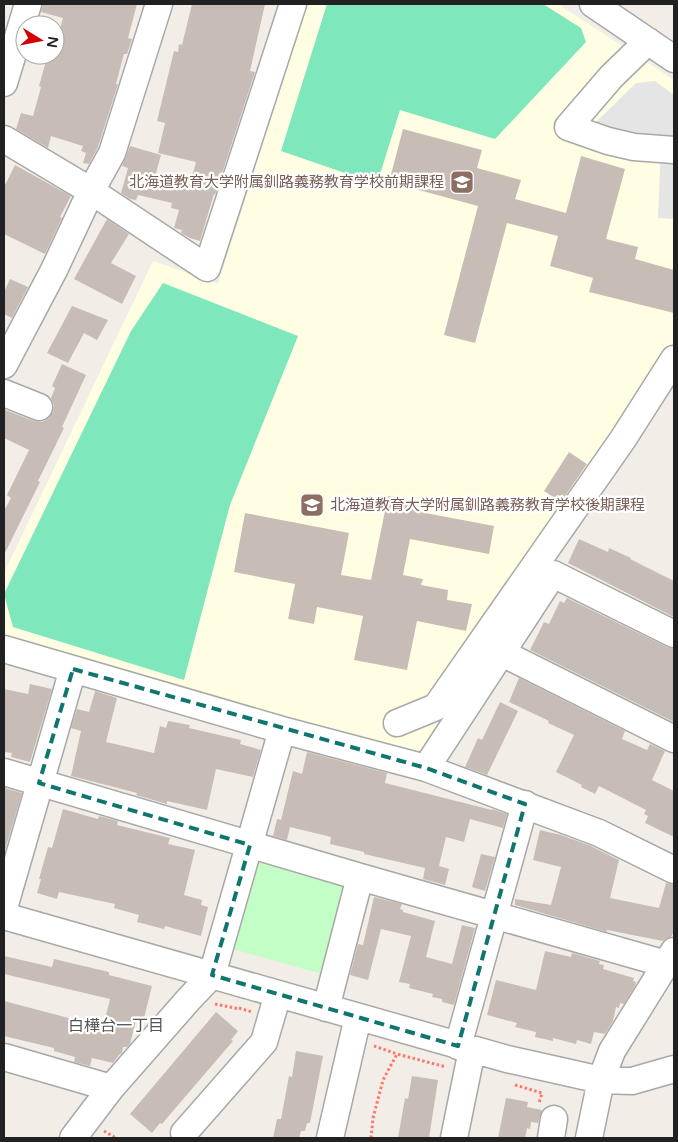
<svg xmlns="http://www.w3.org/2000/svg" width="678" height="1142" font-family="'Varela Round','Noto Sans JP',sans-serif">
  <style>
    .education { fill: #fffee3 }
    .park { fill: #c2fec6 }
    .pitch { fill: #7fe7bc }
    .parking { fill: #e5e5e5 }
    .building { fill: #c7bdb6 }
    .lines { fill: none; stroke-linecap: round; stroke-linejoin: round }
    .minor-casing { stroke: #a8a8a8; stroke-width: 29 }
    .path { stroke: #ff776b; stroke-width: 3; stroke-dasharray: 2.5 2.5; stroke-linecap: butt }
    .minor { stroke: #fff; stroke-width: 26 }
    .marked { fill: none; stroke: #0f766e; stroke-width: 4; stroke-dasharray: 10 6; stroke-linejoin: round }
    .labels { text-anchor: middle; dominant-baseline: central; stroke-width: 4.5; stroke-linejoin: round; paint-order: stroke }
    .education-label { font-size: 15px; fill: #785e54; stroke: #fff; text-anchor: end }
    .neighbourhood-label { font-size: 16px; fill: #545454; stroke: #fff }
  </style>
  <rect width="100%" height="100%" fill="#f2eee7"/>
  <!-- education -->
  <path class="education" d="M308 4H558L674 80V373L419 756 4 637V573L153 261 218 284Z"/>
  <!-- park -->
  <path class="park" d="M258 858 348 883 322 974 233 949Z"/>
  <!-- pitch -->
  <path class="pitch" d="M327 4H543L581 28 586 42 495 139 400 110 377 184 281 151Z
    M163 283 298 336 230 505 184 680 13 627 4 594 131 331Z"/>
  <!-- parking -->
  <path class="parking" d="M655 81 674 95V219L658 218 661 142 603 133 595 123 636 83Z"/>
  <!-- building -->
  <path class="building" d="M43 4H137L128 38 132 39 127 54H124L116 84H118L98 147 89 164 83 163 86 153 81 151 83 146 51 136 48 148 16 129 21 113 33 116 41 87 39 86 46 61 51 62 53 55H55V48L63 18 41 12Z
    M192 4H265L250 71 255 72 215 195 214 194 200 241 190 238 181 233 182 230 174 228 179 210 171 208 172 203 138 195 136 200 130 199 121 193 128 168 122 166 130 146 161 155 154 180 189 189 196 162 158 153 165 123 157 121 174 51 178 52 179 44 182 45Z
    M403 129 482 150 477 168 521 180 515 199 566 213 581 156 625 169 606 239 638 247 635 259 674 270V313L589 292 593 278 550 266 558 236 507 223 475 343 444 335 478 206 389 182Z
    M15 165 71 196 60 217 62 218 45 254 4 234V187Z
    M107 219 129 234 111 263 136 276 122 304 74 279Z
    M10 279 28 287 12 318 4 314V292Z
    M72 306 108 320 97 340 84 333 68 363 47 353Z
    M62 364 86 375 62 427 64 428 38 481 40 482 4 555V511L11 498 7 495 29 450 4 438V412L5 410 34 421 42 422 49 418 53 412 54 405 51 398 55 388 52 386Z
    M569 452 587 464 561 502 544 491Z
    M388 496 417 501 415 511 494 526 489 554 410 539 403 575 423 579 421 585 448 590 447 600 472 604 466 631 417 621 407 670 354 660 363 616 317 607 314 624 288 619 295 584 234 572 245 513 349 533 341 575 371 580Z
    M579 539 608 552 609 548 631 558 630 559 674 581V617L568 563Z
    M567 598 667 647 674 649V722L530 650 544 622 549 624 560 601 564 603Z
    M519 678 625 731 622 739 647 750 650 744 665 751 652 780 674 791V837L645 823 648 816 644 814 646 810 599 786 595 794 581 787 582 785 556 772 574 735 548 723 549 721 509 702Z
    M30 684 52 689 30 762 11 757 12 753 4 752V689L28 694Z
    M95 691 117 698 106 742 154 753 160 726 166 728 168 721 190 725 189 728 241 740 240 744 261 750 253 777 216 769 207 810 167 801V804L136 795 137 793 71 776 81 731 71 728 77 709 89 712Z
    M500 702 518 711 487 775 465 767 478 738 482 740Z
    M307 752 387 773 385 783 492 810V809L507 814 503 828 470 819 464 842 446 837 439 866 449 869 445 885 423 879 425 868 364 854V852L330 844 331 837 290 827 287 840 273 836 277 819 281 820 293 771 302 774Z
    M4 788 22 793 5 850H4Z
    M63 809 98 819 99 816 118 821 117 825 170 838 168 844 195 850 184 895 202 900 201 905 208 907 201 936 165 926 164 929 137 922 139 915 114 908 115 904 59 892 57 899 37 893 41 879H39L48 847 52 848Z
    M540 830 561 835 591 846 619 860 610 898 659 908 666 883 674 885V931L671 937 663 941 607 930V932L515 905V899L551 905 561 867 533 860Z
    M481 854 495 857 485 891 472 887Z
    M374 897 402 904 400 909 403 910V912L435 921 426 957 452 964 462 925 475 928 454 1005 442 1002V999L432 997 433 994 409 988 410 984 399 982 411 936 381 929 368 980 350 975 358 944 363 945Z
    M545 951 571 957 572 953 600 961 599 964 604 965 603 969 634 978 633 981 636 982 635 986 624 1004 620 1003 619 1008 616 1007 613 1021 605 1034 594 1032 591 1044 577 1040 576 1044 553 1038V1041L535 1037 536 1032 515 1027 517 1023 487 1015 496 980 536 990Z
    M4 956 52 967 54 959 109 972V975L152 986 144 1018 137 1016 130 1044 127 1047H123L122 1053 119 1055 113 1063 92 1058 90 1066 74 1062 75 1057 54 1051V1048L4 1036V1001L103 1027 110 999 4 974Z
    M216 1012 238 1031 231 1040 233 1041 167 1118 162 1124 160 1123 152 1133 130 1114Z
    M296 1051 323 1056 310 1123H307L305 1131H301L299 1138H273L277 1119H281L289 1076 292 1077Z
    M412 1076 438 1080 429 1138H398L405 1098 408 1099Z
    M506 1098 528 1102 527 1107 542 1110 538 1123 531 1122 530 1129 527 1128 525 1138H498Z"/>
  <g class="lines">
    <!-- minor casing -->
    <g class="minor-casing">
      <path id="minor" d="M593 4 674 59
        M648 41 611 77 568 127 608 141 634 147 674 150
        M4 83 28 4
        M4 139 91 191 207 268 293 4
        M4 365 54 270 91 191 112 153 159 4
        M4 393 39 407
        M4 649 282 730 426 768 599 833 674 870
        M502 653 674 739
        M397 723 436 707 623 439 674 359
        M426 768 553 574 674 634
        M4 772 360 877 666 964
        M4 908 73 669
        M4 916 507 1059 601 1080 632 1081 674 1069
        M326 1008 360 877
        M458 1046 525 804
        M4 1057 111 1088
        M184 1133 264 1042 278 994
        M73 1138 111 1088 189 999 212 975 282 730
        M330 1138 358 1017
        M454 1138 472 1050
        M551 1138 554 1119
        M589 1138 601 1080 612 1051 674 951"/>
    </g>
    <!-- path -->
    <path class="path" d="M215 1004 239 1009
      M239 1008 252 1012
      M374 1046 397 1054
      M515 1085 542 1093 539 1103
      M104 1131 116 1138
      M371 1138 373 1118 383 1080 397 1054 446 1067"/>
    <!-- minor -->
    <use href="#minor" class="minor"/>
  </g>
  <!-- marked area -->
  <path class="marked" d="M73 669 426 768 525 804 458 1046 212 975 250 845 39 783Z"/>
  <!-- icons -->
  <defs>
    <g id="school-square" transform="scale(1.25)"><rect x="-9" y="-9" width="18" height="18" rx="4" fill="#8d6e63" stroke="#fff"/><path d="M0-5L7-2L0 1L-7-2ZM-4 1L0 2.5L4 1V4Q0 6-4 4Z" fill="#fff"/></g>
  </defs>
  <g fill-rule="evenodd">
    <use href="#school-square" x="462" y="182"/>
    <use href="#school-square" x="312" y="505"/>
  </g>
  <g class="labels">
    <!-- education labels -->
    <g class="education-label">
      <text x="444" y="182">北海道教育大学附属釧路義務教育学校前期課程</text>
      <text x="330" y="505" text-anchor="start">北海道教育大学附属釧路義務教育学校後期課程</text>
    </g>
    <!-- neighbourhood labels -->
    <g class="neighbourhood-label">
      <text x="116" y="1026">白樺台一丁目</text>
    </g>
  </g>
  <!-- border -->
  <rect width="678" height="1142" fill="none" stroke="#212121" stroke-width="10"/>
  <!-- north arrow -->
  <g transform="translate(40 40) rotate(100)"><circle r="24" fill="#ffffff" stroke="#a6a6a6"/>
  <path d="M0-4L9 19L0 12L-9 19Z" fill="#d20005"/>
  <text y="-8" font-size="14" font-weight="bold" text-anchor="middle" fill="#212121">N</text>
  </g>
</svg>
